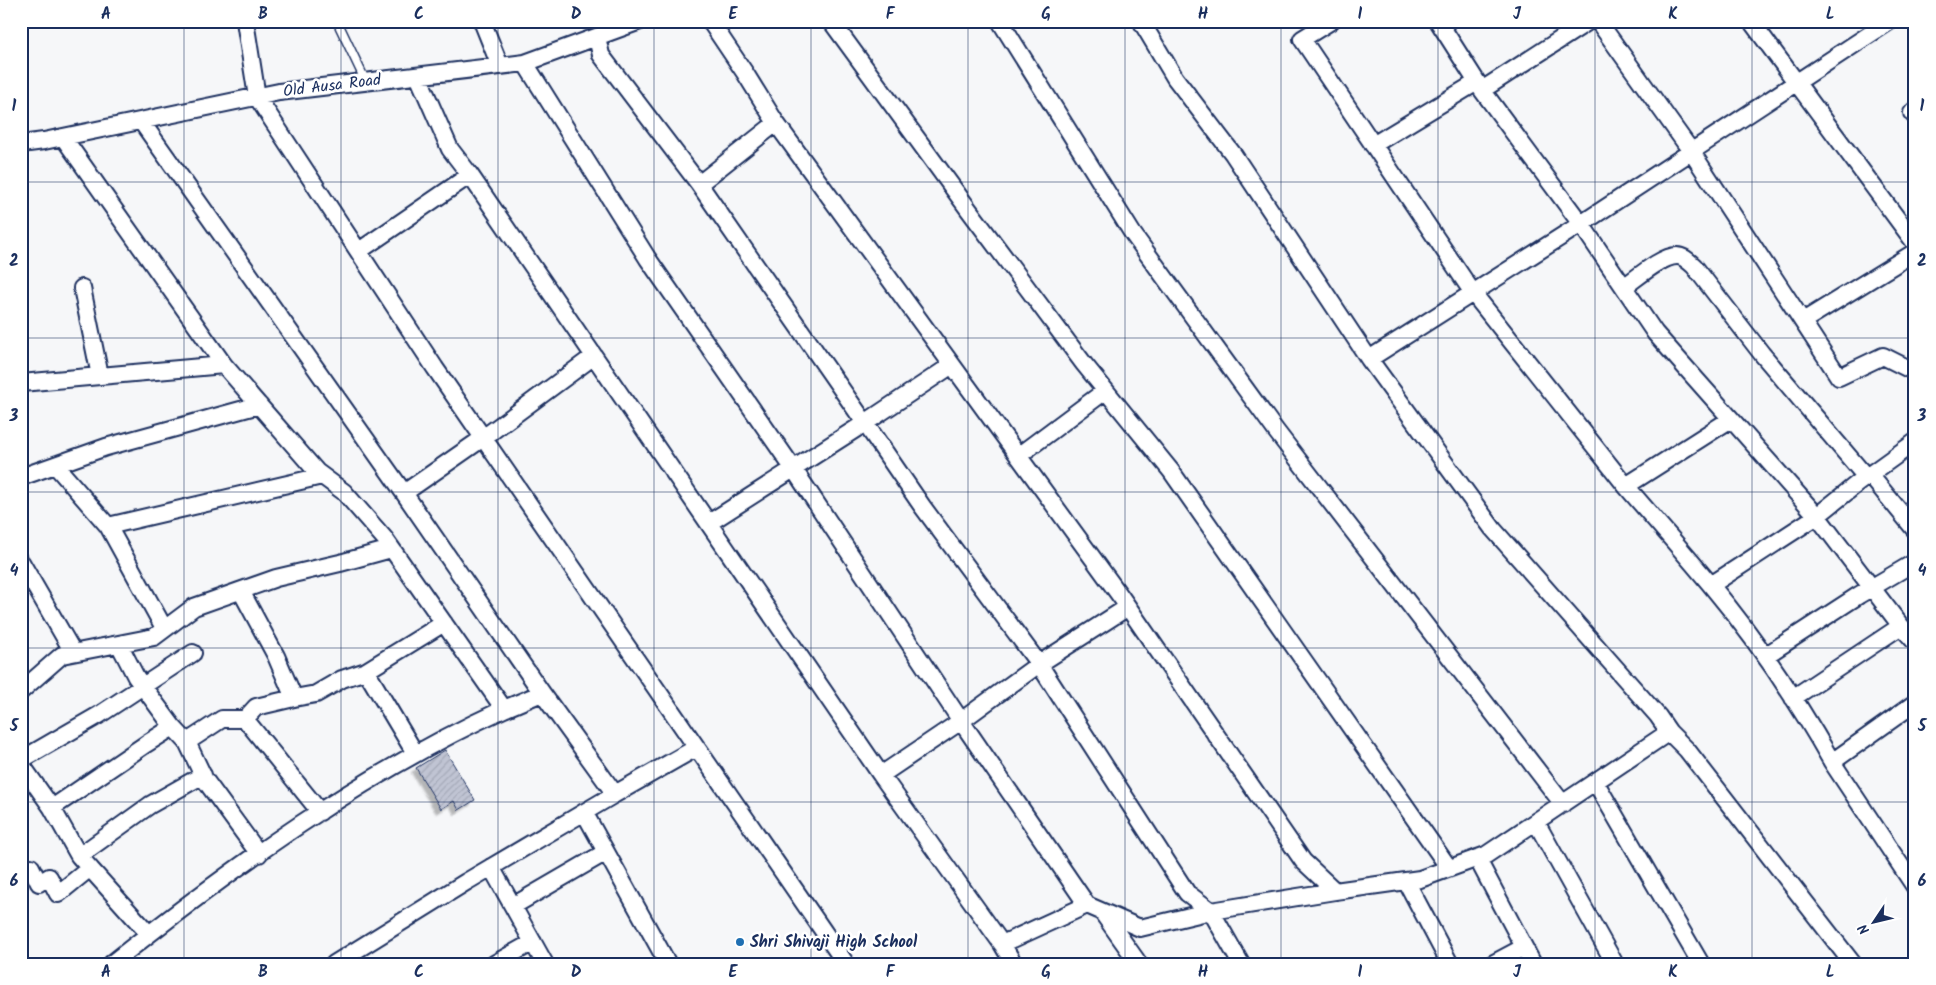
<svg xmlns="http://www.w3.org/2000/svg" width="1936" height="985" font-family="Kalam,sans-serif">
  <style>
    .building { fill: url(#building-hatch); stroke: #1b2f5e; filter: url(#shadow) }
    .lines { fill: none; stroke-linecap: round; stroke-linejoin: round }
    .lane-casing { stroke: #1b2f5e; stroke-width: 11 }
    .street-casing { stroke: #1b2f5e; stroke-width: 20 }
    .lane { stroke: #fff; stroke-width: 8 }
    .street { stroke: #fff; stroke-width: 16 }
    .grid { fill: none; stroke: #1b2f5e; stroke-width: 1; stroke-opacity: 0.55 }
    .poi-dot { fill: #1f6fb2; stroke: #fff; stroke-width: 2 }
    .labels { text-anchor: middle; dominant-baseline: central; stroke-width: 5; stroke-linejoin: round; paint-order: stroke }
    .street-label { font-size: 16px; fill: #1b2f5e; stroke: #fff }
    .poi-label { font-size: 16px; font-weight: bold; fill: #1b2f5e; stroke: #fff; text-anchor: start }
    .neatline { fill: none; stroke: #1b2f5e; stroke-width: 2 }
    .grid-label { font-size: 16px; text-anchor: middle; font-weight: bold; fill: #1b2f5e }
  </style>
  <defs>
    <pattern id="building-hatch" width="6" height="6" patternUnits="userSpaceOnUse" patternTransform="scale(1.25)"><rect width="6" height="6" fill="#c0c4d3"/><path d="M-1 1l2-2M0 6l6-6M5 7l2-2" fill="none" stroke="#a4a9b8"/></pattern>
    <filter id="shadow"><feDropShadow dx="-4.5" dy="4.5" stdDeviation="1" flood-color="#0004"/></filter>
  </defs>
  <rect width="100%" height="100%" fill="#f6f7f9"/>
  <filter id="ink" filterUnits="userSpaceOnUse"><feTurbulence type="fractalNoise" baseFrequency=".02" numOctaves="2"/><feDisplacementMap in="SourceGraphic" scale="10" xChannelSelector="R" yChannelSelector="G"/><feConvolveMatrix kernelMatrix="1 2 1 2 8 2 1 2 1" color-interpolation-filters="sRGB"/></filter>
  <g filter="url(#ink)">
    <!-- building -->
    <path class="building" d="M445 750 475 800 459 810 454 801 441 809 416 768Z"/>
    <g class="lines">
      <!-- lane casing -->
      <g class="lane-casing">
        <path id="lane" d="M337 21 366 82"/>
      </g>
      <!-- street casing -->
      <g class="street-casing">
        <path id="street" d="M245 21 257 97 435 368 846 964
          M482 21 500 66
          M710 21 745 73 776 123 1121 597 1303 861 1335 891 1420 879 1486 855 1669 732
          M831 21 969 210 1084 364 1171 471 1449 868
          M1000 21 1133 234 1276 431 1563 804
          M1141 21 1175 78 1233 154 1369 359 1581 224 1890 21
          M1331 21 1302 39 1473 293 1626 486 1731 419
          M1438 21 1482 90 1589 21
          M1598 21 1691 151 1839 377 1883 356 1915 372
          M1751 21 1915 243
          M597 37 601 55 699 184 776 123
          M525 63 648 259 793 468 961 721 1039 664 1187 893 1211 911 1335 891
          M418 76 450 149 470 175 881 775 961 721 1087 905
          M1482 90 1581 224 1655 333 1817 516 1858 483 1915 442
          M1915 110 1912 113 1915 116
          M141 121 404 493 483 438 594 356
          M63 137 224 365 317 472 344 492 385 539 504 709 542 693
          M21 144 44 141 279 92 525 63 640 21
          M1373 145 1477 82
          M699 184 865 423 952 365
          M359 251 470 175
          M1624 287C1637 278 1661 256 1677 256 1684 256 1689 262 1694 266L1762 354 1866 477
          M82 288 100 376
          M1803 321 1915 252
          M1369 359 1493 529 1658 716 1669 732 1687 750 1853 964
          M21 383 224 365
          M1018 456 1105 391
          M55 465 108 526 164 628
          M1870 475 1915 530
          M21 477 106 447 259 405
          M1626 486C1654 519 1683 551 1710 584 1756 639 1797 700 1832 762
          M404 493 542 693 615 794 696 748
          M709 523 865 423 922 506 1039 664 1128 607
          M108 526 322 476
          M21 562 73 652
          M1711 585 1817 516 1901 626 1793 698
          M241 591 276 656 294 698
          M1901 626 1915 642
          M119 644 136 677 173 727 187 742 205 780 259 854
          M1765 656 1859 595 1915 562
          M366 671 444 623
          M21 691 62 655 154 637 194 607 276 578 340 563 391 549
          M1915 703 1832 762 1915 887
          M245 719 320 812
          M187 742 222 719H245L256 707 294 698 316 694 342 679 366 671 415 753
          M21 760 99 715 193 653
          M21 764 52 808 146 744 173 727
          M881 775 1002 944 1087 905 1140 928 1211 911 1241 964
          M1596 783 1701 964
          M52 808 79 856
          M584 812 668 964
          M1536 822 1615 964
          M1477 858 1533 964
          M491 867 545 964
          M21 874 31 867 39 883 49 877 58 894 90 868
          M1406 881 1450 964
          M513 906 606 852
          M1102 912 1139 964
          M149 934 79 856 150 805 203 775
          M1002 944 1014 964
          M111 964C233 867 362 774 504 709
          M334 964 466 882 615 794
          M494 964 533 942
          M1492 964 1524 947"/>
      </g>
      <!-- lane -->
      <use href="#lane" class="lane"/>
      <!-- street -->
      <use href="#street" class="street"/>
    </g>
  </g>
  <!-- grid -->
  <path class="grid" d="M184 21V964M341 21V964M498 21V964M654 21V964M811 21V964M968 21V964M1125 21V964M1281 21V964M1438 21V964M1595 21V964M1752 21V964M21 182H1915M21 338H1915M21 492H1915M21 648H1915M21 802H1915"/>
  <!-- markers -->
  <circle class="poi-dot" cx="740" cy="942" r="5"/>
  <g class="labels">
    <!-- street labels -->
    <g class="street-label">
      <text transform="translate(332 86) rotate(-7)">Old Ausa Road</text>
    </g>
    <!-- poi labels -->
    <g class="poi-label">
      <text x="750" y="942">Shri Shivaji High School</text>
    </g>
  </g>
  <!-- margin -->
  <rect width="1936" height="985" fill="none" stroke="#fff" stroke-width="55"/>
  <!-- north arrow -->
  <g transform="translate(1874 922) rotate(235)" stroke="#ffffff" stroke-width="4" paint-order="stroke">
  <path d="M0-4L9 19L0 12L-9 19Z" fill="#1b2f5e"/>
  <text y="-8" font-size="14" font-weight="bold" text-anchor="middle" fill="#1b2f5e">N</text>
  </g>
  <rect x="28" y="28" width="1880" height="930" class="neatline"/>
  <g class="grid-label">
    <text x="106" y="19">A</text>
    <text x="263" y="19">B</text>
    <text x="419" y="19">C</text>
    <text x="576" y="19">D</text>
    <text x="733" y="19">E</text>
    <text x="890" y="19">F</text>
    <text x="1046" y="19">G</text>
    <text x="1203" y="19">H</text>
    <text x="1360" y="19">I</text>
    <text x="1517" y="19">J</text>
    <text x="1673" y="19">K</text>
    <text x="1830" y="19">L</text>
    <text x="14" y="111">1</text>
    <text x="1922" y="111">1</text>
    <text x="14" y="266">2</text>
    <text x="1922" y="266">2</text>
    <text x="14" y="421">3</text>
    <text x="1922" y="421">3</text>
    <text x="14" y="576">4</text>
    <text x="1922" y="576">4</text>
    <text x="14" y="731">5</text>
    <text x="1922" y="731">5</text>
    <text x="14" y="886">6</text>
    <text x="1922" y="886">6</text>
    <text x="106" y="977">A</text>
    <text x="263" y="977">B</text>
    <text x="419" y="977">C</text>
    <text x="576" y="977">D</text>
    <text x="733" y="977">E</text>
    <text x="890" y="977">F</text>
    <text x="1046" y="977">G</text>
    <text x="1203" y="977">H</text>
    <text x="1360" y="977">I</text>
    <text x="1517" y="977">J</text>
    <text x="1673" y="977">K</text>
    <text x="1830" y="977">L</text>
  </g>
</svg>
